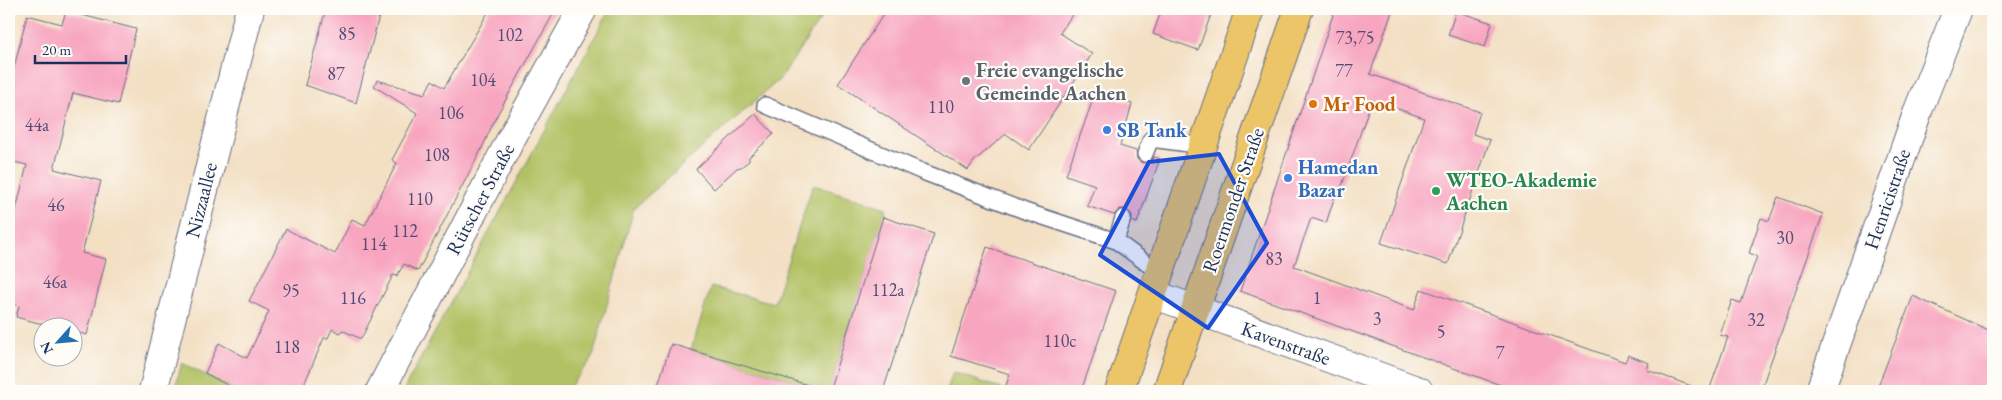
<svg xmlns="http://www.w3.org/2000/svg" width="2002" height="400" font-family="'EB Garamond',serif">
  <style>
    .green { fill: #b2c164; stroke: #667861 }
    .building { fill: #f8a5c0 }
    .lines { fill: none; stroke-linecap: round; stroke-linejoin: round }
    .service-casing { stroke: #676d81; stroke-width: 18 }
    .minor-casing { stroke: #676d81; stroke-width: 30 }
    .primary-casing { stroke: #676d81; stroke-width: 30 }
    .service { stroke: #fff; stroke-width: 15 }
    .minor { stroke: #fff; stroke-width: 28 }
    .primary { stroke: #edc569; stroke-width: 28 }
    .marked { fill: #1d4ed8; fill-opacity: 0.2; stroke: #1d4ed8; stroke-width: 4; stroke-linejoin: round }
    .worship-dot { fill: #6b7280; stroke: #fdfcf7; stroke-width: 2 }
    .food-dot { fill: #e8710a; stroke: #fdfcf7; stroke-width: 2 }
    .shop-dot { fill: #3f7fe0; stroke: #fdfcf7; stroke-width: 2 }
    .leisure-dot { fill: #2e9e5b; stroke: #fdfcf7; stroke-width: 2 }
    .labels { text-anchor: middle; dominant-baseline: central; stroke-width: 4.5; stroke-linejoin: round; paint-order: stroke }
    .number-label { font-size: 18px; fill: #524c76 }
    .worship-label { font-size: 20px; font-weight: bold; fill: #5b616d; stroke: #fdfcf7; text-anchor: start }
    .food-label { font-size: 20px; font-weight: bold; fill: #c56008; stroke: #fdfcf7; text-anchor: start }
    .shop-label { font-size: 20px; font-weight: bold; fill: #366cbe; stroke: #fdfcf7; text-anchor: start }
    .leisure-label { font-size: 20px; font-weight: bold; fill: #27864d; stroke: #fdfcf7; text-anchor: start }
    .street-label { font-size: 20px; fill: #1b2f5e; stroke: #fdfcf7 }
  </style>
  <rect width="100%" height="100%" fill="#fdfcf7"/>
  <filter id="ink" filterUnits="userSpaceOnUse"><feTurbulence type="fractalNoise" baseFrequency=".02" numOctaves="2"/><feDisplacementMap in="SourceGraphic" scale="10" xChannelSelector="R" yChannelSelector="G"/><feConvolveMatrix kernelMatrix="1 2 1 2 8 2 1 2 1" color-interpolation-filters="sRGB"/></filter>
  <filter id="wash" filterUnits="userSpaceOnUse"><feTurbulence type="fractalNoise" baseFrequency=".0096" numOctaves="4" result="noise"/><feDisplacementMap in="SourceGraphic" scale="20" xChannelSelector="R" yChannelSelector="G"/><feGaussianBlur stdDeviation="1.12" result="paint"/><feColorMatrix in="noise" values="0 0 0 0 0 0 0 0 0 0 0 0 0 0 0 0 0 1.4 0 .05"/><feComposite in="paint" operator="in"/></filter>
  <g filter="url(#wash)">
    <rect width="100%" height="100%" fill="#f3dfc2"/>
    <!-- green -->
    <path class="green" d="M610 9H827L781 78 634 208 592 359 566 391H403Z
      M813 185 886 208 829 391 691 350 711 287 774 303Z
      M182 363 237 391H174Z
      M953 372 1008 391H947Z"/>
    <g id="blocks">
      <!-- building -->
      <path class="building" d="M326 9H381L356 103 305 85Z
        M490 9H556L496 117 482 148 418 271 404 264 397 276 393 275 361 339 342 330 340 333 332 329 328 338H324L305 382 298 391H238L205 373 219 343 247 358 269 311 249 301 286 229 335 254 352 219 365 225 397 163 392 160 417 113 374 86 377 80 425 94 432 80 444 88Z
        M887 9H1076L1060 33 1092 54 1029 150 1006 134 974 161 968 170 838 84Z
        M1162 9H1213L1198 50 1153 34Z
        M1335 9H1393L1370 74 1480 112 1473 134 1490 140 1448 264 1381 243 1424 118 1372 100 1339 194 1336 193 1326 223 1311 218 1294 266 1414 310 1421 289 1625 362 1628 355 1649 363 1647 370 1697 388 1696 391H1517L1240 291Z
        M66 11 136 29 118 104 73 93 54 169 101 181 82 253 106 259 87 335 72 331V328H58L16 317 19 306 9 303V238L27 165 9 161V88L27 15 62 24Z
        M1456 11 1492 23 1485 47 1448 35Z
        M1096 91 1132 104 1120 146 1136 151 1137 159 1142 163 1150 162 1154 157 1160 159 1137 223 1132 221V215L1126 209H1120L1114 215 1087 206 1095 185 1066 175Z
        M755 114 774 134 749 157V161L741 167 737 168 714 189 696 169Z
        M1778 197 1823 214 1765 378 1761 391H1709L1728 337 1720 335 1732 300 1741 303 1757 256 1749 253 1761 218 1769 221Z
        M883 217 934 234 883 391H829Z
        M987 247 1116 291 1081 391H1004L1010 374 951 356Z
        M1913 296 1993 332V391H1876Z
        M671 344 808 385 807 391H656Z"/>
    </g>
  </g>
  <g filter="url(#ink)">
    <use href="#blocks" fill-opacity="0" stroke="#676d81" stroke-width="1"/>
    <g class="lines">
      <!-- service casing -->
      <g class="service-casing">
        <path id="service" d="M765 105 923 172 1025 211 1116 241 1160 273
          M1145 154 1151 139 1204 146
          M1116 241 1123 218"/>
      </g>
      <!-- minor casing -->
      <g class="minor-casing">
        <path id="minor" d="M1153 294 1419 391
          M153 391 250 9
          M380 391 512 137 583 9
          M1820 391 1919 108 1958 9"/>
      </g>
      <!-- primary casing -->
      <g class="primary-casing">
        <path id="primary" d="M1119 391 1250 9
          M1167 391 1299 9"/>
      </g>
      <!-- service -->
      <use href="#service" class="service"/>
      <!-- minor -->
      <use href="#minor" class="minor"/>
      <!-- primary -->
      <use href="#primary" class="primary"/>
    </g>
  </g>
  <!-- marked area -->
  <path class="marked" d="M1219 154 1267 243 1208 328 1100 255 1149 162Z"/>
  <!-- markers -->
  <circle class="worship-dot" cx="966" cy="81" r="5"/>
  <circle class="food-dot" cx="1313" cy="104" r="5"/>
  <g class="shop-dot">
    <circle cx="1107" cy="130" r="5"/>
    <circle cx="1288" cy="178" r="5"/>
  </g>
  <circle class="leisure-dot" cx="1436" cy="191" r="5"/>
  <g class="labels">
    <!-- number labels -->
    <g class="number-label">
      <text x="347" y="33">85</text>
      <text x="510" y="34">102</text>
      <text x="1355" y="37">73,75</text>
      <text x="1344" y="70">77</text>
      <text x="336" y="73">87</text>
      <text x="483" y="79">104</text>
      <text x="941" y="106">110</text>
      <text x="451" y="112">106</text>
      <text x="37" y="124">44a</text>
      <text x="437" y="154">108</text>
      <text x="420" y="198">110</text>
      <text x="56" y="204">46</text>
      <text x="405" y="230">112</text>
      <text x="1785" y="237">30</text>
      <text x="374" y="243">114</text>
      <text x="1274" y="258">83</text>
      <text x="55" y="281">46a</text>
      <text x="888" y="289">112a</text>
      <text x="291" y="290">95</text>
      <text x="353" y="297">116</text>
      <text x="1317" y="297">1</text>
      <text x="1377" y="318">3</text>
      <text x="1756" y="319">32</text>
      <text x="1441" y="331">5</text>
      <text x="1060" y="340">110c</text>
      <text x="287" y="346">118</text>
      <text x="1500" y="352">7</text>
    </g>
    <!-- worship labels -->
    <g class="worship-label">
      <text x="976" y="70">Freie evangelische<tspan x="976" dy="23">Gemeinde Aachen</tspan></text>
    </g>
    <!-- food labels -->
    <g class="food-label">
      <text x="1323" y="104">Mr Food</text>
    </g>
    <!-- shop labels -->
    <g class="shop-label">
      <text x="1117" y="130">SB Tank</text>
      <text x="1298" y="167">Hamedan<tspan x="1298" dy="23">Bazar</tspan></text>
    </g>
    <!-- leisure labels -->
    <g class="leisure-label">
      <text x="1446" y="180">WTEO-Akademie<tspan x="1446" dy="23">Aachen</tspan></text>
    </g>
    <!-- street labels -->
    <g class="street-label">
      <text transform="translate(480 199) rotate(-62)">Rütscher Straße</text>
      <text transform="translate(1887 199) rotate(-71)">Henricistraße</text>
      <text transform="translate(201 200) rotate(-76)">Nizzaallee</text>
      <text transform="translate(1233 200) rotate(-71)">Roermonder Straße</text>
      <text transform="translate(1286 343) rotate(20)">Kavenstraße</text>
    </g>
  </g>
  <!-- margin -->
  <rect width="2002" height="400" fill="none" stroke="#fdfcf7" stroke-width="30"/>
  <!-- north arrow -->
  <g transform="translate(58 342) rotate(243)"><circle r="24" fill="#fdfcf7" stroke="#a3aaba"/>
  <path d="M0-4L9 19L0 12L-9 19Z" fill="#1f6fb2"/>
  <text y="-8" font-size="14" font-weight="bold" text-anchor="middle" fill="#1b2f5e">N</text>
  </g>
  <!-- scale -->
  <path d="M35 55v8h91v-8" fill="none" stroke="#1b2f5e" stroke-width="2.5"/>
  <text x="42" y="55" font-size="15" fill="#1b2f5e" stroke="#fdfcf7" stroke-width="4" paint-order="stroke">20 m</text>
</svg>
